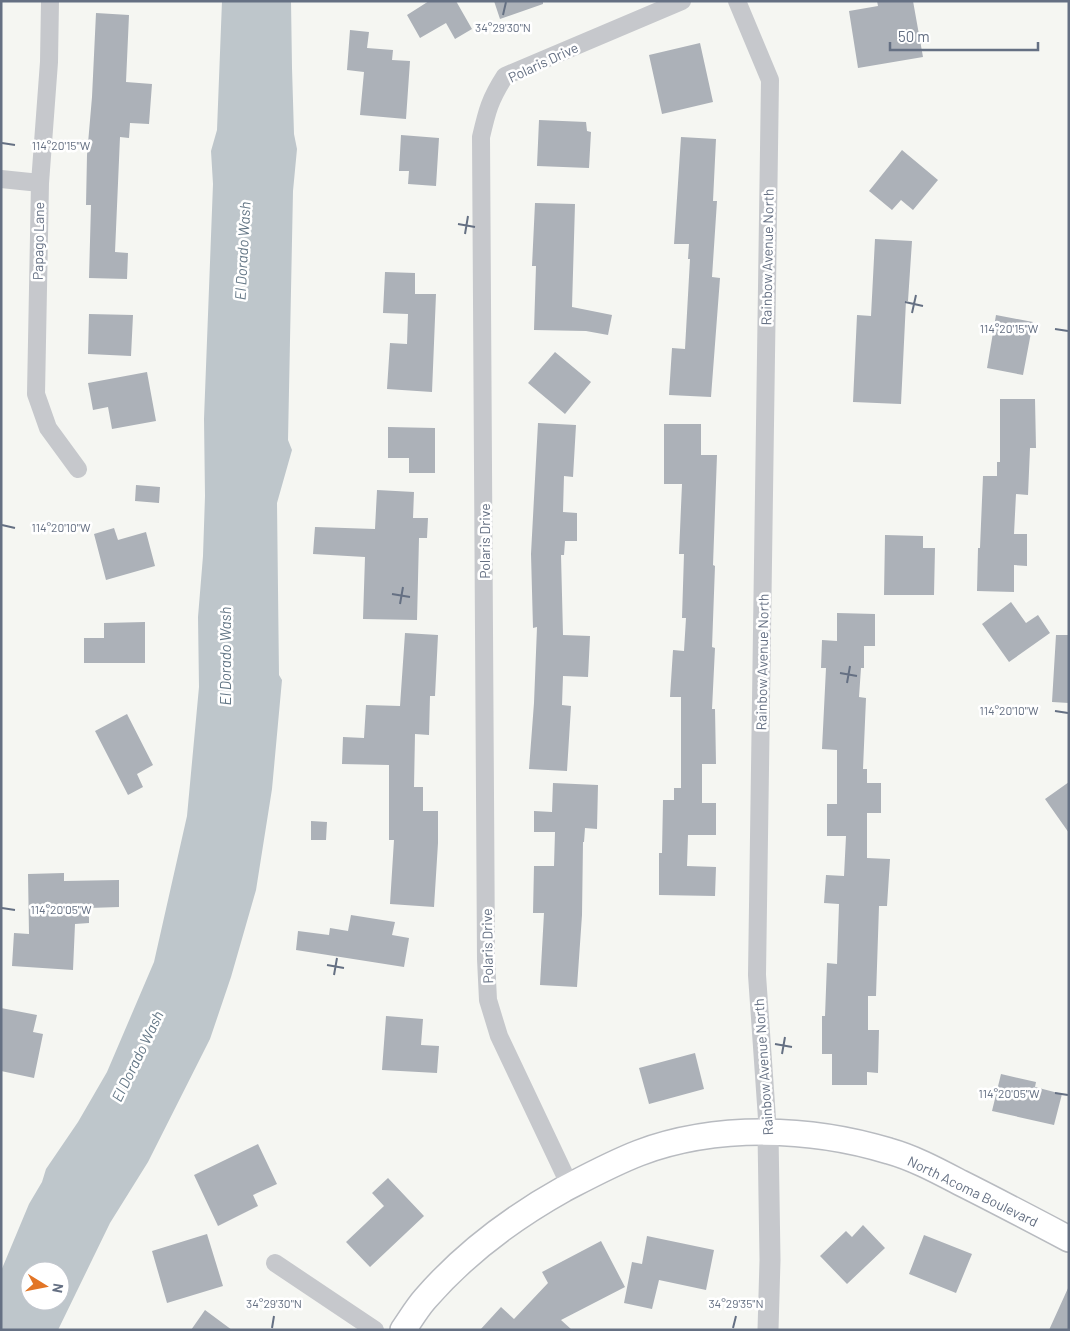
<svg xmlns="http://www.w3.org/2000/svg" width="1070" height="1331" font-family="Barlow,sans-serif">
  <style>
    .water { fill: #bec6cb; fill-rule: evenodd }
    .building { fill: #acb1b8 }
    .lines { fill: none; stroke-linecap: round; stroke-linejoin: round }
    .secondary-casing { stroke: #b8bbc0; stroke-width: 28 }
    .minor { stroke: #c6c8cc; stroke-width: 18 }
    .tertiary { stroke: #c6c8cc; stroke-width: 21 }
    .secondary { stroke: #fff; stroke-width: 25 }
    .ticks { fill: none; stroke: #657083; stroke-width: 2 }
    .labels { text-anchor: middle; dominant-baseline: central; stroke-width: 5; stroke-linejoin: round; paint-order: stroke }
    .street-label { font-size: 14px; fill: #657083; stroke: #fff }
    .water-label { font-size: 15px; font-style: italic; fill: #657887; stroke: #fff }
    .ticks-label { font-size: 12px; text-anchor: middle; fill: #657083; stroke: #fff; stroke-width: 5; stroke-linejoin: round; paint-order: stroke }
  </style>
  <rect width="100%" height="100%" fill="#f5f6f2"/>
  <!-- water -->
  <path class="water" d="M222 1H291L292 68 294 134 297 149 293 191 288 440 292 450 277 503 279 675 282 680 272 789 256 890 231 977 210 1039 148 1162 110 1223 58 1330H1V1271L29 1204 42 1182 46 1169 78 1122 107 1072 154 962 187 816 199 687 198 617 203 556 205 496 204 419 213 184 211 151 217 130ZM30 1271H60V1301H30Z"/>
  <!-- building -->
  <path class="building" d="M429 1H456L472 29 455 39 446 23 420 38 407 15Z
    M494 1H543V4L500 19Z
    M877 1H913L923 57 858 68 849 11 878 6Z
    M96 13 129 15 126 82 152 84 149 124 130 123 129 138 120 137 115 252 128 253 127 279 89 278 91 205H86L87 155 92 97Z
    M350 30 369 32 367 48 393 50 392 60 410 61 406 119 360 115 364 72 347 70Z
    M700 43 713 102 662 114 649 55Z
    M539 120 586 122 587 131 591 132 589 168 537 166Z
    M401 135 439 138 436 186 408 184 409 171H399Z
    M681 137 716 139 713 201H717L712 277 720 278 711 397 669 395 672 348 685 349 690 259H688L689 244H674Z
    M902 150 938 180 913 210 901 200 892 210 869 191Z
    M535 203 575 204 572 307 612 315 608 335 586 331 534 330 536 266H532Z
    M875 239 912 241 908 301H906L901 404 853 402 857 315 871 316Z
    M385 272 415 273V294H436L432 392 387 389 390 343 407 344 408 314 383 313Z
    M89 314 133 315 131 356 88 354Z
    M996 315 1033 322 1023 375 987 368Z
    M555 352 591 382 565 414 528 383Z
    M147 372 156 421 112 429 108 407 93 410 88 383Z
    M1000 399H1035L1036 448H1030L1028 495 1016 494 1014 534H1027V566L1014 565V592L977 591 978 548H980L983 476H997V462H1000Z
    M538 423 576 425 573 477 564 476 563 512 577 513V541H565L564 555H561L563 635 590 636 588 677 563 676 562 705 571 706 567 771 529 769 534 703 537 627 533 628 531 554Z
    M664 424H701V455H717L713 565 715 566 712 647 715 648 712 709H715L716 764H702V803H716V835H688L687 866 716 867 715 896 659 895V853H662L663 800H674V788H681V697H670L673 650 684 651 686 618H682L684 554H679L682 484H664Z
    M388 427 435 428V473H409V458H388Z
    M136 485 160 487 159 503 135 501Z
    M377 490 414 492 413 518H428L427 538H419L417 620 363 619 365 557 313 554 315 527 375 529Z
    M114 528 118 540 146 532 155 566 106 580 94 534Z
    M885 535 923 536V548H935L934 595H884Z
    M1011 602 1026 623 1038 615 1050 633 1009 662 982 624Z
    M837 613 875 614V646H864V668H861L859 697 866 698 863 769H867V783H881V813H867V858L890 859 887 906H879L876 996H868V1030H879L878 1073 867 1072V1085H832V1054H822V1016H825L827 963 837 964 839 904 824 903 826 875 844 876 846 836H827V804H837V750L822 749 826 668H821L822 640 837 641Z
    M145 622V663H84V638H104V623Z
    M405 633 438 635 435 696H430L429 735 415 734 414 787H423V811H438V843L434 907 390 904 394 840H389V765L342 764 343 737 364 738 366 705 400 706Z
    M1056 635H1069V703L1052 702Z
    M127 714 153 765 137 774 143 787 128 795 95 731Z
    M1069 782V833L1045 799Z
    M553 783 598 785 597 829 585 828 584 842H583L582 915 577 987 540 985 544 913H533L534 866H554L555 832H534V811L552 812Z
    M311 821 327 822 326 840H311Z
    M64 873V881L119 880V907L89 908V923L75 924 73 970 12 966 14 933 29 934 28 874Z
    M351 915 395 922 392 935 409 938 404 967 296 950 298 931 329 935 330 928 348 931Z
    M1 1008 37 1015 33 1032 43 1034 34 1078 1 1071Z
    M386 1016 423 1019 421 1045 439 1046 437 1073 382 1070Z
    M695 1053 704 1089 649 1104 639 1068Z
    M1001 1074 1036 1082 1035 1087 1062 1094 1054 1125 992 1111Z
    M258 1144 277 1184 253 1195 258 1206 218 1226 194 1175Z
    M388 1178 424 1216 370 1267 346 1242 384 1206 372 1193Z
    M863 1225 885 1248 847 1284 820 1256 846 1231 852 1237Z
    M207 1234 223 1286 167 1303 152 1251Z
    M924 1235 972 1254 956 1293 909 1274Z
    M647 1236 714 1250 706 1290 659 1280 652 1309 624 1303 632 1262 642 1264Z
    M601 1241 625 1287 561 1320 572 1330H480L501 1307 514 1319 548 1283 542 1272Z
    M1069 1286V1330H1049Z
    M205 1310 232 1330H191Z"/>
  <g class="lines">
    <!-- secondary casing -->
    <g class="secondary-casing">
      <path id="secondary" d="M403 1330C410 1320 417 1308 425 1299 464 1254 512 1218 564 1189 589 1176 613 1163 639 1153 716 1124 811 1127 889 1151 914 1158 938 1171 961 1183 997 1201 1033 1220 1069 1239"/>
    </g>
    <!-- minor -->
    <path class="minor" d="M50 1 49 62 40 183 36 394 48 428 78 469
      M737 1 770 80 757 975 768 1133
      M1 179 40 183
      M570 1186 499 1036 488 1000 486 959 481 137C487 111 490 99 505 76L682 1
      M275 1263 375 1330"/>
    <!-- tertiary -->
    <path class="tertiary" d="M768 1133 770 1260 768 1330"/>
    <!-- secondary -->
    <use href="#secondary" class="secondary"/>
  </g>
  <!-- ticks -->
  <path class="ticks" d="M503 15 506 2M2 143 15 145M458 224 475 227M465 234 468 216M905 302 923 306M912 313 916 295M1055 329 1068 331M2 525 15 528M392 594 410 597M400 604 403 587M840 673 857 676M847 683 850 666M1055 711 1068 713M2 908 15 910M327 965 344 968M334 975 337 958M775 1044 792 1047M782 1054 785 1037M1055 1093 1068 1095M272 1328 274 1316M733 1328 736 1316"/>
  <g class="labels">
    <!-- street labels -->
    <g class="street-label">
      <text transform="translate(543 62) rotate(-25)">Polaris Drive</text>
      <text transform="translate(38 241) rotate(-89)">Papago Lane</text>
      <text transform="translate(767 257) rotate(-89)">Rainbow Avenue North</text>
      <text transform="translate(484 541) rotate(-90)">Polaris Drive</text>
      <text transform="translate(762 662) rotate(-89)">Rainbow Avenue North</text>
      <text transform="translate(487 946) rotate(-91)">Polaris Drive</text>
      <text transform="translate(763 1067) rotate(-94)">Rainbow Avenue North</text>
      <text transform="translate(973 1191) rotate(26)">North Acoma Boulevard</text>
    </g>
    <!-- water labels -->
    <g class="water-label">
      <text transform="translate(242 251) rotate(-87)">El Dorado Wash</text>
      <text transform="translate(225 656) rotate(-90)">El Dorado Wash</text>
      <text transform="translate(137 1056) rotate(-64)">El Dorado Wash</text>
    </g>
  </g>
  <g class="ticks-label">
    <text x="503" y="32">34°29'30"N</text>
    <text x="61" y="150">114°20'15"W</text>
    <text x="1009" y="333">114°20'15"W</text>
    <text x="61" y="532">114°20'10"W</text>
    <text x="1009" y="715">114°20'10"W</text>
    <text x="61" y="914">114°20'05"W</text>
    <text x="1009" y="1098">114°20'05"W</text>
    <text x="274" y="1308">34°29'30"N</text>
    <text x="736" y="1308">34°29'35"N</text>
  </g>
  <!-- border -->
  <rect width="1070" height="1331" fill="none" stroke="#657083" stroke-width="5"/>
  <!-- north arrow -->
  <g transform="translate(45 1286) rotate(100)"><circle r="24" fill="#ffffff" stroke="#c1c6cd"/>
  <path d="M0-4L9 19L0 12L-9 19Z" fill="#e27526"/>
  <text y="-8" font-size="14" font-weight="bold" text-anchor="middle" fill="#657083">N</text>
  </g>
  <!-- scale -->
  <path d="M890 42v8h148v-8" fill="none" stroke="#657083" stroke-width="2.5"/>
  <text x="898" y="42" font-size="15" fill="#657083" stroke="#ffffff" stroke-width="4" paint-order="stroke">50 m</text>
</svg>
